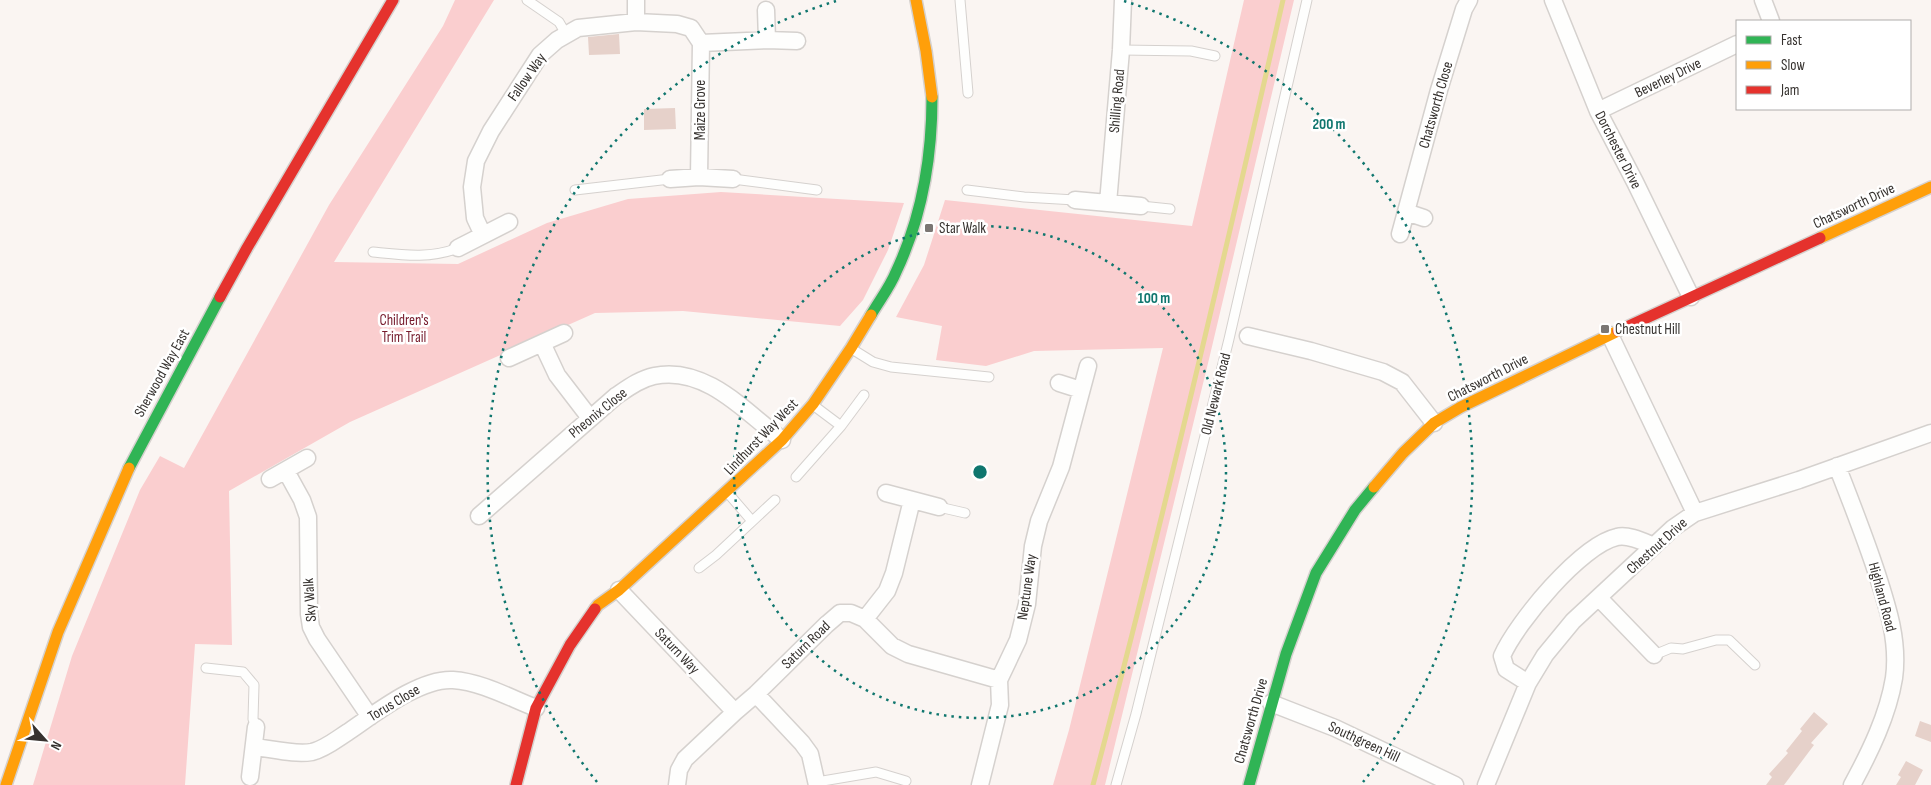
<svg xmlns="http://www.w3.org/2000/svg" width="1931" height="785" font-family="'Sofia Sans Condensed',sans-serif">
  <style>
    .green { fill: #facecf }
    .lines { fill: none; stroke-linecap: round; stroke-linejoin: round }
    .stream { stroke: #e4d88f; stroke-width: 5 }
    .building { fill: #e6d1ca }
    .lane-casing { stroke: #d5d1ce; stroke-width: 11 }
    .street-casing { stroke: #d5d1ce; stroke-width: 19 }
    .fast-casing { stroke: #d5d1ce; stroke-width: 14 }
    .slow-casing { stroke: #d5d1ce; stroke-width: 14 }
    .jam-casing { stroke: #d5d1ce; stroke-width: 14 }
    .lane { stroke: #fefefd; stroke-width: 9 }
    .street { stroke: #fefefd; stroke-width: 16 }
    .fast { stroke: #30b455; stroke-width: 11 }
    .slow { stroke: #ff9f0a; stroke-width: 11 }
    .jam { stroke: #e5322d; stroke-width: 11 }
    .ring { fill: none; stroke: #0f766e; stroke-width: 2.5; stroke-dasharray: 2.5 5 }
    .poi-dot { fill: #7b7673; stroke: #fff; stroke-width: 2 }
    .labels { text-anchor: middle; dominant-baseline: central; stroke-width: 5; stroke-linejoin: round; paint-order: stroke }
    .street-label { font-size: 15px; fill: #36322f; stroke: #fff }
    .poi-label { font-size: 15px; fill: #36322f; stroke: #fff; text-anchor: start }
    .park-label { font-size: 15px; fill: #761b2c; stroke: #fff }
    .centre { fill: #0f766e; stroke: #fff; stroke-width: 2.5 }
    .ring-label { font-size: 15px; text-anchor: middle; font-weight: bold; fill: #0f766e; stroke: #fff; stroke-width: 5; stroke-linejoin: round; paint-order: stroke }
  </style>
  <rect width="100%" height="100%" fill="#faf5f2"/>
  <!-- green -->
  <path class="green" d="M455 0H494L334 262 458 264 547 223 628 199 721 192 904 203 888 250 863 300 840 326 683 311 595 313 350 422 229 491 232 645 195 644 185 785H33L72 656 140 490 160 456 184 468 329 205 443 26Z
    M1244 0H1294L1210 355 1105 785H1053L1069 730 1163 348 1034 351 986 366 936 360 942 326 896 317 924 265 945 200 1192 226Z"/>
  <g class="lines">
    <!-- stream -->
    <path class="stream" d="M1093 785C1162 525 1223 263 1283 0"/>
  </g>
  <!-- building -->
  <path class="building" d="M619 34 620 54 589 55 588 37Z
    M675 108 676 129 644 130V109Z
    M1814 712 1828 724 1811 743 1814 745 1784 785H1766L1772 777 1769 774 1788 753 1786 751 1802 731 1800 729Z
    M1920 721 1931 725V742L1915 736Z
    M1906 761 1923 770 1915 785H1896L1901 777 1898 775Z"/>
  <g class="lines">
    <!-- lane casing -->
    <g class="lane-casing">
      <path id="lane" d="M527 0 559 22 566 34
        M960 0 968 93
        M1121 50 1191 51 1215 56
        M733 179 817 190
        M575 190 670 179
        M967 190 1024 197 1075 200
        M1141 206 1170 209
        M373 252C403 255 430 259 458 248
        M852 349 873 362 891 367 989 377
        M813 405 841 426
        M796 477 841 426 864 395
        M727 492 752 521
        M939 507 965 513
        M699 568 716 555 775 500
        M1654 655 1671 648 1683 649 1716 640H1729L1755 665
        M206 668 243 672 254 685 253 719 256 727
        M817 782 876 772 906 781
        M1116 785 1136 714 1229 339 1307 0"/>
    </g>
    <!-- street casing -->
    <g class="street-casing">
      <path id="street" d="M636 0V22
        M1553 0 1598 111 1635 182 1691 297
        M1763 0 1771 21
        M766 10 767 40
        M701 43 767 40 797 41
        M1598 111 1737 44
        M699 177 701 43
        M670 179 699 177 733 179
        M1075 200 1141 206
        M1108 203 1121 50 1123 0
        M1406 212 1424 218
        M1400 234 1439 90 1464 9 1469 0
        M483 235 475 218 472 187 476 161 491 131 540 55 557 40 578 28 636 22 677 24 691 28 701 43
        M458 248 509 222
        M1610 335 1695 513
        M1248 336 1311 351 1383 372 1402 382 1434 423
        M542 343 557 375 590 418
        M509 358 564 333
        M1059 383 1081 390
        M1837 466C1851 502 1865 537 1877 574 1888 608 1899 642 1894 678 1888 715 1870 752 1852 785
        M286 471 302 500 308 517 309 614 311 627 317 639 370 717
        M270 479 307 458
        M886 493 939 507
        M479 516 616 396C628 388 640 379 654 376 705 365 746 412 782 440
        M619 590 735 712
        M1599 598 1654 655
        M865 619 887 591 894 573 912 500
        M1528 683 1506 669 1502 656C1517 622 1581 545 1617 537 1628 534 1644 542 1654 546
        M756 694 802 743 810 754 817 785
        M1271 703 1335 728 1455 785
        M255 747C273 749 294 755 312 752 325 749 337 739 348 732 376 713 420 678 453 680 482 682 510 698 536 708
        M250 777 256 727
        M677 785 679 770 685 759 735 712 756 694 826 625 840 613H851L865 619 892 646 908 654 999 680
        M980 785 1000 705 999 680 1018 640 1027 604 1033 546 1039 521 1061 467 1088 366
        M1486 785 1528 683 1545 655 1573 621 1673 528 1695 513 1799 480 1931 433"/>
    </g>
    <!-- fast casing -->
    <g class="fast-casing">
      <path id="fast" d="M871 315C879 301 890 287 896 272 922 217 932 158 932 97
        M129 468 220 297
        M1249 785 1286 654 1316 573 1355 510 1374 487"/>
    </g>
    <!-- slow casing -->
    <g class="slow-casing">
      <path id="slow" d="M916 0 926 51 932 97
        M1820 238 1931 187
        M1374 487 1403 453 1434 423 1461 407 1618 331
        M595 609 598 605 619 590 782 440 813 404 851 348 871 315
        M6 785 58 632 129 468"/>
    </g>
    <!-- jam casing -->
    <g class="jam-casing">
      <path id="jam" d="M220 297 247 248 393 0
        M1618 331 1820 238
        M516 785 536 708 570 645 595 609"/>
    </g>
    <!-- lane -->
    <use href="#lane" class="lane"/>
    <!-- street -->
    <use href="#street" class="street"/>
    <!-- fast -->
    <use href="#fast" class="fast"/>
    <!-- slow -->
    <use href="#slow" class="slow"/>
    <!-- jam -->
    <use href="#jam" class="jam"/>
  </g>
  <!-- distance rings -->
  <g class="ring">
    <circle cx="980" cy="472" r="246"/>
    <path d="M597 782A493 493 0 0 1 836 1M1124 1A493 493 0 0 1 1363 782"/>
  </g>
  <!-- markers -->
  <g class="poi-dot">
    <rect x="924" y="223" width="10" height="10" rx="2.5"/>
    <rect x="1600" y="324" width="10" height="10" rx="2.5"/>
  </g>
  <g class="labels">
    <!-- street labels -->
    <g class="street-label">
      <text transform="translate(527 77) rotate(-55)">Fallow Way</text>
      <text transform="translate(1668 78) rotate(-26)">Beverley Drive</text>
      <text transform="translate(1117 101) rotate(-85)">Shilling Road</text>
      <text transform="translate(1436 105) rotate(-74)">Chatsworth Close</text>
      <text transform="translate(700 110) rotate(-90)">Maize Grove</text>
      <text transform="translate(1618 150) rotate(63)">Dorchester Drive</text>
      <text transform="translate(1854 206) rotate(-25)">Chatsworth Drive</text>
      <text transform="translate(162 373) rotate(-61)">Sherwood Way East</text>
      <text transform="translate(1488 378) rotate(-27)">Chatsworth Drive</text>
      <text transform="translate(1216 394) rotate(-76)">Old Newark Road</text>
      <text transform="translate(598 413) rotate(-39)">Pheonix Close</text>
      <text transform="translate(761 437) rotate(-46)">Lindhurst Way West</text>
      <text transform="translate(1657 546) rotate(-42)">Chestnut Drive</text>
      <text transform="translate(1027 587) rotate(-82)">Neptune Way</text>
      <text transform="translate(1882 597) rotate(75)">Highland Road</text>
      <text transform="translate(310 600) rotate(-94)">Sky Walk</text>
      <text transform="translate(806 645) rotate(-44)">Saturn Road</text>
      <text transform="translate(677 651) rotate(46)">Saturn Way</text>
      <text transform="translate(394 703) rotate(-31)">Torus Close</text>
      <text transform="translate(1251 721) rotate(-74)">Chatsworth Drive</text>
      <text transform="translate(1364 742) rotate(25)">Southgreen Hill</text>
    </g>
    <!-- poi labels -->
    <g class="poi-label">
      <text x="939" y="228">Star Walk</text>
      <text x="1615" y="329">Chestnut Hill</text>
    </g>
    <!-- park labels -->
    <g class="park-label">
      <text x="404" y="320">Children's<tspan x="404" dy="17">Trim Trail</tspan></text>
    </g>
  </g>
  <circle cx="980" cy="472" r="8" class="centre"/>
  <g class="ring-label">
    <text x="1329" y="129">200 m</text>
    <text x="1154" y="303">100 m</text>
  </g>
  <!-- legend -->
  <rect x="1736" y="20" width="175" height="90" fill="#ffffff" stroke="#afadac"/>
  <rect x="1746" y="36" width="25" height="8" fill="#30b455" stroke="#afadac"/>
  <text x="1781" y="45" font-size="15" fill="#36322f">Fast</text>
  <rect x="1746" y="61" width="25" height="8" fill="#ff9f0a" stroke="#afadac"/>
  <text x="1781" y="70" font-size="15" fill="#36322f">Slow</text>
  <rect x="1746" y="86" width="25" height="8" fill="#e5322d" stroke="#afadac"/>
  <text x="1781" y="95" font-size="15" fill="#36322f">Jam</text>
  <!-- north arrow -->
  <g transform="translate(45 740) rotate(117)" stroke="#ffffff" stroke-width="4" paint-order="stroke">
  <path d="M0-4L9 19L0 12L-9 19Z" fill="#36322f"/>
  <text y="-8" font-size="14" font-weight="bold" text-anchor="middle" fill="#36322f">N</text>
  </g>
</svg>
